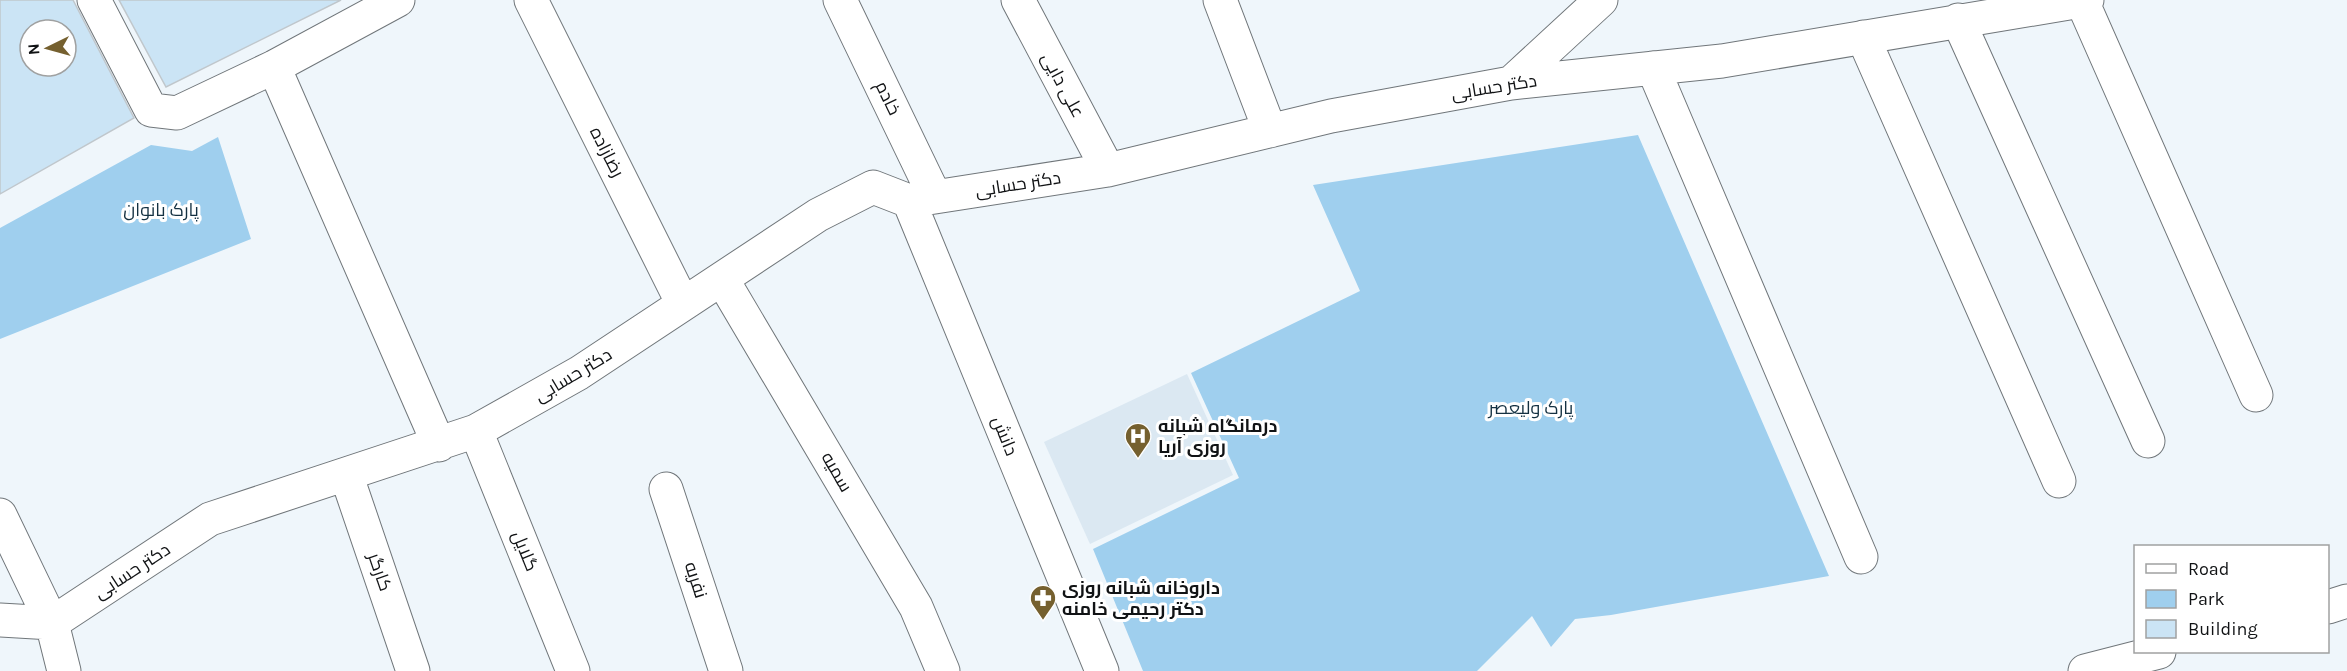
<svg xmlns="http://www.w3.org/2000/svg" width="2347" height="671" font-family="Karla,Cairo,sans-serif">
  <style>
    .built { fill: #dbe8f2 }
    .green { fill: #9fcfee }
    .building { fill: #cbe4f5; stroke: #c0c7cc; stroke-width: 1.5; fill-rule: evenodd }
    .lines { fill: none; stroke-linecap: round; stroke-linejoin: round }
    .minor-casing { stroke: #70767a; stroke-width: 35 }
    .tertiary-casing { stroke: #70767a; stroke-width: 35 }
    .minor { stroke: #fff; stroke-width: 33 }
    .tertiary { stroke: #fff; stroke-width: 33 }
    .labels { text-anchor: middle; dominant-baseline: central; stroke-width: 6; stroke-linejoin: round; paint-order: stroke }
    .street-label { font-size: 18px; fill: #111315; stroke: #fff }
    .park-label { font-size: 18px; fill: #143142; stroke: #fff }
    .poi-label { font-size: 18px; font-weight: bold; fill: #111315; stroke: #fff; text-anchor: start }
  </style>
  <rect width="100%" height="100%" fill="#eff6fb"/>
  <!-- built -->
  <path class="built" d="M1187 374 1233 475 1090 544 1044 442Z"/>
  <!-- green -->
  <path class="green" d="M1638 135 1829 576 1611 615 1575 619 1551 647 1532 616 1477 671H1143L1093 549 1239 478 1191 373 1360 291 1313 185Z
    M218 137 251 239 0 339V228L151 145 192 151Z"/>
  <!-- building -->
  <path class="building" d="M0 0H73L134 118 0 194ZM30 30H66V66H30Z
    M119 0H341L166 87Z"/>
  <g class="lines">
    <!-- minor casing -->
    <g class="minor-casing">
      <path id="minor" d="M94 0 151 110 177 113 274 67 398 0
        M531 0 683 304
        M840 0 935 197
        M1018 0 1108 170
        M1220 0 1270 131
        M2082 1 2256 395
        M1958 20 2148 441
        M1863 37 2059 481
        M274 67 439 445
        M1653 68 1861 557
        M1511 83 1601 0
        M909 201 1102 671
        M722 279 916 607 943 671
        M476 431 573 671
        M346 474 413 671
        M666 489 726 671
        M2328 607 2347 601
        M52 623 210 519 476 431 579 373 818 215 873 187 909 201 1108 170 1331 116 1511 83 1722 61 2087 0
        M2085 671 2159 652"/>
    </g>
    <!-- tertiary casing -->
    <g class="tertiary-casing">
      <path id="tertiary" d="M0 515 52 623 64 671
        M0 620 52 623"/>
    </g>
    <!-- minor -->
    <use href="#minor" class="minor"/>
    <!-- tertiary -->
    <use href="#tertiary" class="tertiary"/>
  </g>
  <!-- icons -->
  <defs>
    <g id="hospital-pin" transform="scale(1.35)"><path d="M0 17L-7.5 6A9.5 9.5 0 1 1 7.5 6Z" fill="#75602f" stroke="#fff"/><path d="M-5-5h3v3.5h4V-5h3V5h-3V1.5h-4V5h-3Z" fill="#fff"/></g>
    <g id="pharmacy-pin" transform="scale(1.35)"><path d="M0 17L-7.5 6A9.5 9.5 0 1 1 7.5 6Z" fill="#75602f" stroke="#fff"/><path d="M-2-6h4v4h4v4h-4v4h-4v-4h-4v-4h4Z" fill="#fff"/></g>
  </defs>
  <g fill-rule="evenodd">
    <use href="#hospital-pin" x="1138" y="436"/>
    <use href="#pharmacy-pin" x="1043" y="598"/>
  </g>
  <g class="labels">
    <!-- street labels -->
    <g class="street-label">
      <text transform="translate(1063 85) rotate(62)">علی دایی</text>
      <text transform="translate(1494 87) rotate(-9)">دکتر حسابی</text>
      <text transform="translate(888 98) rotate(64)">خادم</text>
      <text transform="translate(607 152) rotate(63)">رضازاده</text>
      <text transform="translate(1018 184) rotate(-9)">دکتر حسابی</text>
      <text transform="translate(573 375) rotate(-31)">دکتر حسابی</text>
      <text transform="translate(1005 436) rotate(68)">دانش</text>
      <text transform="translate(837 472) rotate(60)">سمیه</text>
      <text transform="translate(525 551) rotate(68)">گلایل</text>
      <text transform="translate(132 571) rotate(-33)">دکتر حسابی</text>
      <text transform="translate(380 572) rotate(71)">کارگر</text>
      <text transform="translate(696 580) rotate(72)">نفریه</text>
    </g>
    <!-- park labels -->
    <g class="park-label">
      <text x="161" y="210">پارک بانوان</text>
      <text x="1531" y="408">پارک ولیعصر</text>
    </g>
    <!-- poi labels -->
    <g class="poi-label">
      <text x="1158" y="426">درمانگاه شبانه<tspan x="1158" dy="21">روزی آریا</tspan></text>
      <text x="1062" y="588">داروخانه شبانه روزی<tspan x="1062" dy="21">دکتر رحیمی خامنه</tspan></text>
    </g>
  </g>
  <!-- legend -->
  <rect x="2134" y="545" width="195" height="108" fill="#ffffff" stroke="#a0a1a1" stroke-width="1.5"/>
  <rect x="2146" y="564" width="30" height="9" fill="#ffffff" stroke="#a0a1a1" stroke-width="1.5"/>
  <text x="2188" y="575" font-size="18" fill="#111315">Road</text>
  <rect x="2146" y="590" width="30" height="18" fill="#9fcfee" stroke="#a0a1a1" stroke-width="1.5"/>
  <text x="2188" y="605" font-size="18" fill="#111315">Park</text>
  <rect x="2146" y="620" width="30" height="18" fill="#cbe4f5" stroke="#a0a1a1" stroke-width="1.5"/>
  <text x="2188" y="635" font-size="18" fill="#111315">Building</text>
  <!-- north arrow -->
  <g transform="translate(48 48) rotate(265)"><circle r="28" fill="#ffffff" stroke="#a0a1a1" stroke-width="1.5"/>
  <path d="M0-4.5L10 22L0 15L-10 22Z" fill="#75602f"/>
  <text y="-9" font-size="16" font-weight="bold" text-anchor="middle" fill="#111315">N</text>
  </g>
</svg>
